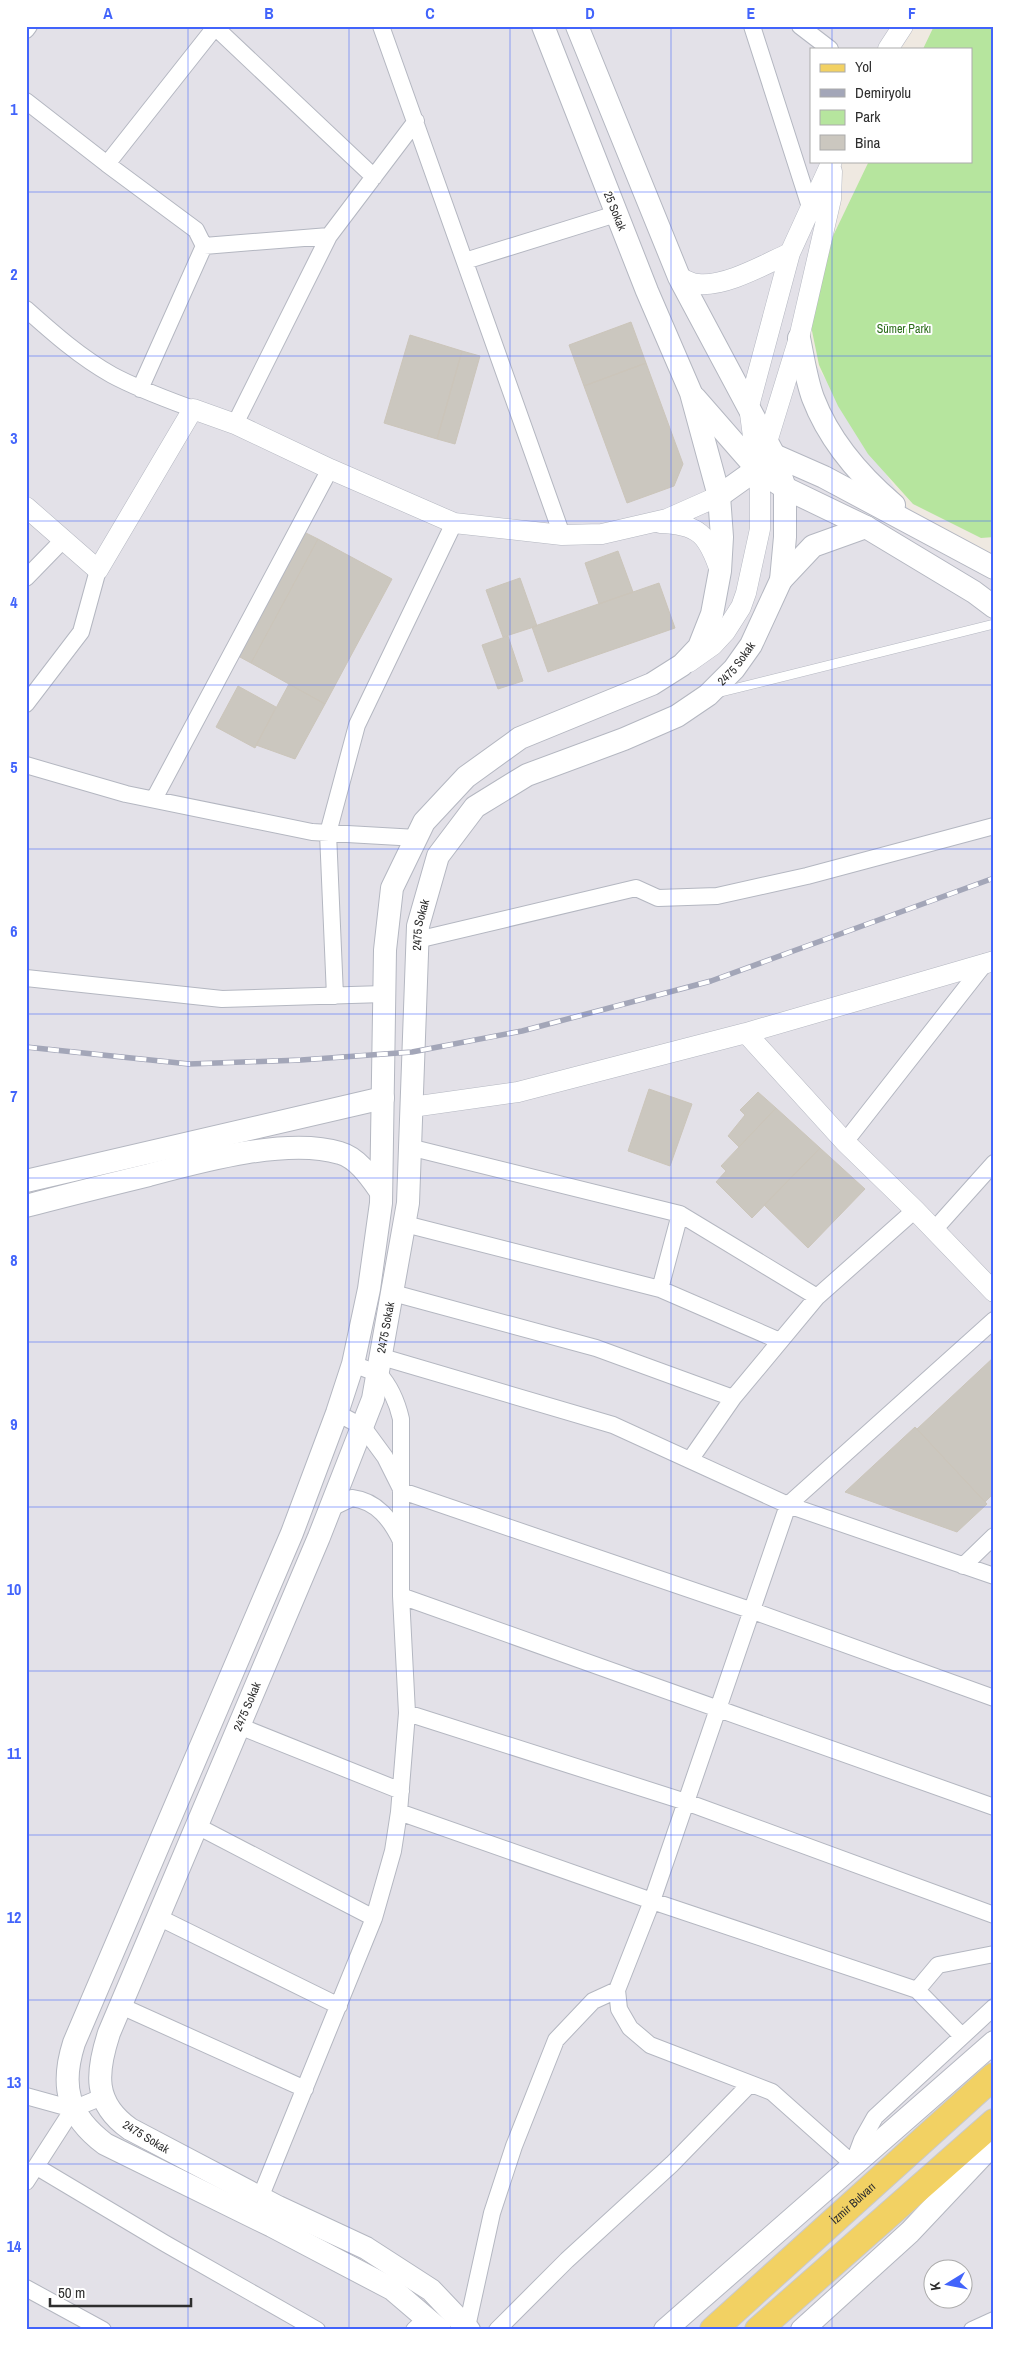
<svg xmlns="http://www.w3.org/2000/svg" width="1020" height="2356" font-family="'Archivo Narrow',sans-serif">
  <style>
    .industrial { fill: #e3e1e8; fill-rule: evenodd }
    .green { fill: #b6e59e }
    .building { fill: #cbc7bf; stroke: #cbc5ba }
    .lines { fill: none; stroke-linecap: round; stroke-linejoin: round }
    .service-casing { stroke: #b4b7c1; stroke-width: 10 }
    .minor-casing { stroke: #b4b7c1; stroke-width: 18 }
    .tertiary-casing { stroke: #b4b7c1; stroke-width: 21 }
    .secondary-casing { stroke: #b4b7c1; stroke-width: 24 }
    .primary-casing { stroke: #c9c9c9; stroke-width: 28 }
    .service { stroke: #fff; stroke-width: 9 }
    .minor { stroke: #fff; stroke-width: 16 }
    .tertiary { stroke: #fff; stroke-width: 20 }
    .secondary { stroke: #fff; stroke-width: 22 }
    .primary { stroke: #f2d163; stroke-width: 26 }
    .rail-casing { stroke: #a3a6b8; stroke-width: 5.5 }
    .rail { stroke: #fff; stroke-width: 4; stroke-dasharray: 11; stroke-linecap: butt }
    .grid { fill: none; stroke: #4264fb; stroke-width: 1; stroke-opacity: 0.55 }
    .labels { text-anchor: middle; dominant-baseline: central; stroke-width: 4; stroke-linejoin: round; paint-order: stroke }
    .street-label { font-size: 12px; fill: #2e2e2e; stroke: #fff }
    .park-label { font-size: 12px; fill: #2c6e1b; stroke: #fff }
    .neatline { fill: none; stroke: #4264fb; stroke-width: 2 }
    .grid-label { font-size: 16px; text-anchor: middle; font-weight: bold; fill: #4264fb }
  </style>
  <rect width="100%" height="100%" fill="#efe9e1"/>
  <!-- industrial -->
  <path class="industrial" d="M26 26H897L884 49H811V161H832L799 338 921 529 994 581V2330H26ZM932 2268H962V2298H932Z"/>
  <!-- green -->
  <path class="green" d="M934 26H994V537L981 538 913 504 868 454 838 406 819 365 811 326 833 236 869 161H971V49H923Z"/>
  <!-- building -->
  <path class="building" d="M631 322 646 363 584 386 569 345Z
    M410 335 462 351 437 439 384 423Z
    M462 351 480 356 455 444 437 439Z
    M646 363 683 464 674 486 627 503 584 386Z
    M304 532 318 539 251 663 238 656Z
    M318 539 392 579 325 704 251 663Z
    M618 551 633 592 599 604 585 563Z
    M520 578 537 626 503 637 486 590Z
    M659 583 675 628 548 672 532 627Z
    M508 636 523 681 498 689 482 645Z
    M289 684 325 704 295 759 256 745Z
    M238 686 276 707 255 748 216 727Z
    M649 1089 692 1104 670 1166 628 1151Z
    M758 1092 776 1108 739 1147 728 1136 745 1115 740 1110Z
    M776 1108 820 1148 752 1218 716 1182 726 1171 721 1166Z
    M820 1148 865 1189 808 1248 764 1205Z
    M994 1357V1493L985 1502 917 1429Z
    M915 1427 987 1504 957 1532 845 1492Z"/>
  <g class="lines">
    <!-- service casing -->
    <g class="service-casing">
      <path id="service" d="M717 693 994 624"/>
    </g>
    <!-- minor casing -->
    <g class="minor-casing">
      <path id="minor" d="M381 26 562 535
        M752 26 811 210
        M800 26 830 49
        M215 27 374 177
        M26 30 29 26
        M26 101 107 164
        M204 246 329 236
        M465 261 616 214
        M26 309C53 333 80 357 112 375 138 389 166 399 193 409
        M140 389 204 246 196 230 107 164 216 26
        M235 424 329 236 416 121
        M26 578 63 540
        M26 704 81 632 98 570
        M26 765 126 794 312 832 417 838
        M154 799 330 469
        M417 940 636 888 658 898 717 896 807 876 994 826
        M26 978 222 999 384 994
        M335 996 328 833 357 725 454 523
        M845 1142 986 962
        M409 1147 680 1214 817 1297
        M405 1224 660 1289 780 1341
        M934 1230 994 1163
        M660 1289 680 1214
        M393 1293 596 1348 733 1398
        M994 1320 788 1505 652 1901 617 1990 619 2009 630 2028 650 2045 772 2092 853 2164 862 2140 875 2117 994 2007
        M382 1357 613 1425 788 1505 994 1576
        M337 1413 363 1427 385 1457 402 1491 753 1611 994 1698
        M690 1460 733 1398 817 1297 915 1210
        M331 1508 352 1498C377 1501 391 1520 401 1541
        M963 1566 994 1536
        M401 1596 994 1807
        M407 1713 686 1802 994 1915
        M239 1726 401 1791
        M399 1812 652 1901 917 1990 962 2036
        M197 1826 374 1918
        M158 1917 339 2006
        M917 1990 938 1965 994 1954
        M121 2006 305 2089
        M26 2096 73 2109 102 2097
        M37 2167 166 2244 317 2330
        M26 2182 73 2109
        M260 2198 374 1918 393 1851 399 1812 407 1713 401 1596V1419C397 1402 390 1386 379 1374L353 1364
        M26 2288 103 2330
        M467 2327 492 2213 514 2146 556 2040 593 2001 617 1990
        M414 2330 427 2318
        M497 2330 567 2260 672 2164 750 2084
        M972 2330 994 2320"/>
    </g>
    <!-- tertiary casing -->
    <g class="tertiary-casing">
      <path id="tertiary" d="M888 49 903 26
        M679 277C685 280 692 284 698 284 726 287 765 264 790 253
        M767 442 799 338 831 199 832 171
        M26 507 98 570 193 409 235 424 330 469 454 523 562 535 602 534 667 519 719 496
        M660 523C699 524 708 535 720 571
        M689 662 713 645 725 632 741 607 746 593 760 529V490L749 406 790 253 832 161
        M746 1033 845 1142 915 1210 994 1292
        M412 1107 518 1092 746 1033 994 961"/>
    </g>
    <!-- secondary casing -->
    <g class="secondary-casing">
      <g id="secondary">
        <path d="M799 338C803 357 806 379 813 398 829 440 860 476 894 505"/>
        <path d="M695 398 758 470 785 488 866 527 974 592 994 607"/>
        <path d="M774 455 824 477 994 568"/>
        <path d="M719 496 768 461"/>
        <path d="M781 580 813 546 866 527"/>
        <path d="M26 1181 383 1098"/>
        <path d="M26 1206C67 1195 108 1185 149 1175 201 1161 288 1137 340 1153 358 1158 371 1178 381 1192"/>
        <path d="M440 2330 392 2289 272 2226 105 2144C68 2116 60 2087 74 2043L292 1533 337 1413 353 1364 369 1289 381 1203 385 950 392 888 424 822 466 777 520 738 652 684 682 665 699 647 712 614 720 571 722 537 719 496 691 393 647 291 543 26"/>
        <path id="s1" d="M469 2330 431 2290 366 2248 278 2207 130 2129C93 2103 96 2073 109 2033L319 1537 373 1399 408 1203 418 926 438 856 475 807 527 775 624 739 677 716 708 695 734 669 751 645 781 580 785 537V488L774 455 679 277 577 26"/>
        <path d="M665 2330 994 2042"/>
        <path d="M802 2330 910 2232 994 2143"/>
      </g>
    </g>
    <!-- primary casing -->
    <g class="primary-casing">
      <g id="primary">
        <path id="s2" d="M713 2330 994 2076"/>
        <path d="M758 2330 994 2122"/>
      </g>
    </g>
    <!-- service -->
    <use href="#service" class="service"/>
    <!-- minor -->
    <use href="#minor" class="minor"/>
    <!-- tertiary -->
    <use href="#tertiary" class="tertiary"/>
    <!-- secondary -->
    <use href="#secondary" class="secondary"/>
    <!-- primary -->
    <use href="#primary" class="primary"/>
    <!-- rail casing -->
    <g class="rail-casing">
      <path id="rail" d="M26 1047 189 1064 301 1060 412 1052 522 1031 711 981 994 878"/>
    </g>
    <!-- rail -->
    <use href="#rail" class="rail"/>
  </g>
  <!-- grid -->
  <path class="grid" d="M188 26V2330M349 26V2330M510 26V2330M671 26V2330M832 26V49M832 161V2330M26 192H994M26 356H994M26 521H994M26 685H994M26 849H994M26 1014H994M26 1178H994M26 1342H994M26 1507H994M26 1671H994M26 1835H994M26 2000H994M26 2164H994"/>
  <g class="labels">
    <!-- street labels -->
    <g class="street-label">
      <text transform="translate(615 211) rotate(68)">25 Sokak</text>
      <text stroke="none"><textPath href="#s1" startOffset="2104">2475 Sokak</textPath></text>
      <text stroke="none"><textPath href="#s1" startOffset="1669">2475 Sokak</textPath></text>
      <text stroke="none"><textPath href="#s1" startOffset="1264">2475 Sokak</textPath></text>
      <text stroke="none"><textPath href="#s1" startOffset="859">2475 Sokak</textPath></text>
      <text transform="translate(146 2137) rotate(31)">2475 Sokak</text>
      <text stroke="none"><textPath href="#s2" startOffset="189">İzmir Bulvarı</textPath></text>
    </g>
    <!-- park labels -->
    <g class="park-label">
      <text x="904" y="329">Sümer Parkı</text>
    </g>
  </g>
  <!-- border -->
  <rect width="1020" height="2356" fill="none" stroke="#ffffff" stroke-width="55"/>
  <!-- legend -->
  <rect x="810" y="48" width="162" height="115" fill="#ffffff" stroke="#ababab"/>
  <rect x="820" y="64" width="25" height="8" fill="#f2d163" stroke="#ababab"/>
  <text x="855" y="72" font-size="15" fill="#2e2e2e">Yol</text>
  <rect x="820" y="89" width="25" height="8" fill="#a3a6b8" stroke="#ababab"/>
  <text x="855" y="98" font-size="15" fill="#2e2e2e">Demiryolu</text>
  <rect x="820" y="110" width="25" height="15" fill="#b6e59e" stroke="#ababab"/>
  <text x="855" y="122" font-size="15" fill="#2e2e2e">Park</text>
  <rect x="820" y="135" width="25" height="15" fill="#cbc7bf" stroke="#ababab"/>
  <text x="855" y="148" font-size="15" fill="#2e2e2e">Bina</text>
  <!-- north arrow -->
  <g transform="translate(948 2284) rotate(260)"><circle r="24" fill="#ffffff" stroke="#ababab"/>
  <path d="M0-4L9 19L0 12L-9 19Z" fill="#4264fb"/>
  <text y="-8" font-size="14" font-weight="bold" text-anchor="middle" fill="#2e2e2e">K</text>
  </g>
  <!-- scale -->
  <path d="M50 2298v8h141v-8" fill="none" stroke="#2e2e2e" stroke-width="2.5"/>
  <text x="58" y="2298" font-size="15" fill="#2e2e2e" stroke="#ffffff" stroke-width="4" paint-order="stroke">50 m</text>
  <rect x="28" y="28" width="964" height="2300" class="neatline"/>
  <g class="grid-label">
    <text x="108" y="19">A</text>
    <text x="269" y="19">B</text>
    <text x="430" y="19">C</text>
    <text x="590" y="19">D</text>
    <text x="751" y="19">E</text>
    <text x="912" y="19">F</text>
    <text x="14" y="115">1</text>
    <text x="14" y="280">2</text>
    <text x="14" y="444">3</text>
    <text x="14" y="608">4</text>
    <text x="14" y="773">5</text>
    <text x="14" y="937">6</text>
    <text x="14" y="1102">7</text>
    <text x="14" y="1266">8</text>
    <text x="14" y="1430">9</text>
    <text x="14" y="1595">10</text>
    <text x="14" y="1759">11</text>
    <text x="14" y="1923">12</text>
    <text x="14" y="2088">13</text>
    <text x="14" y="2252">14</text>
  </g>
</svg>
